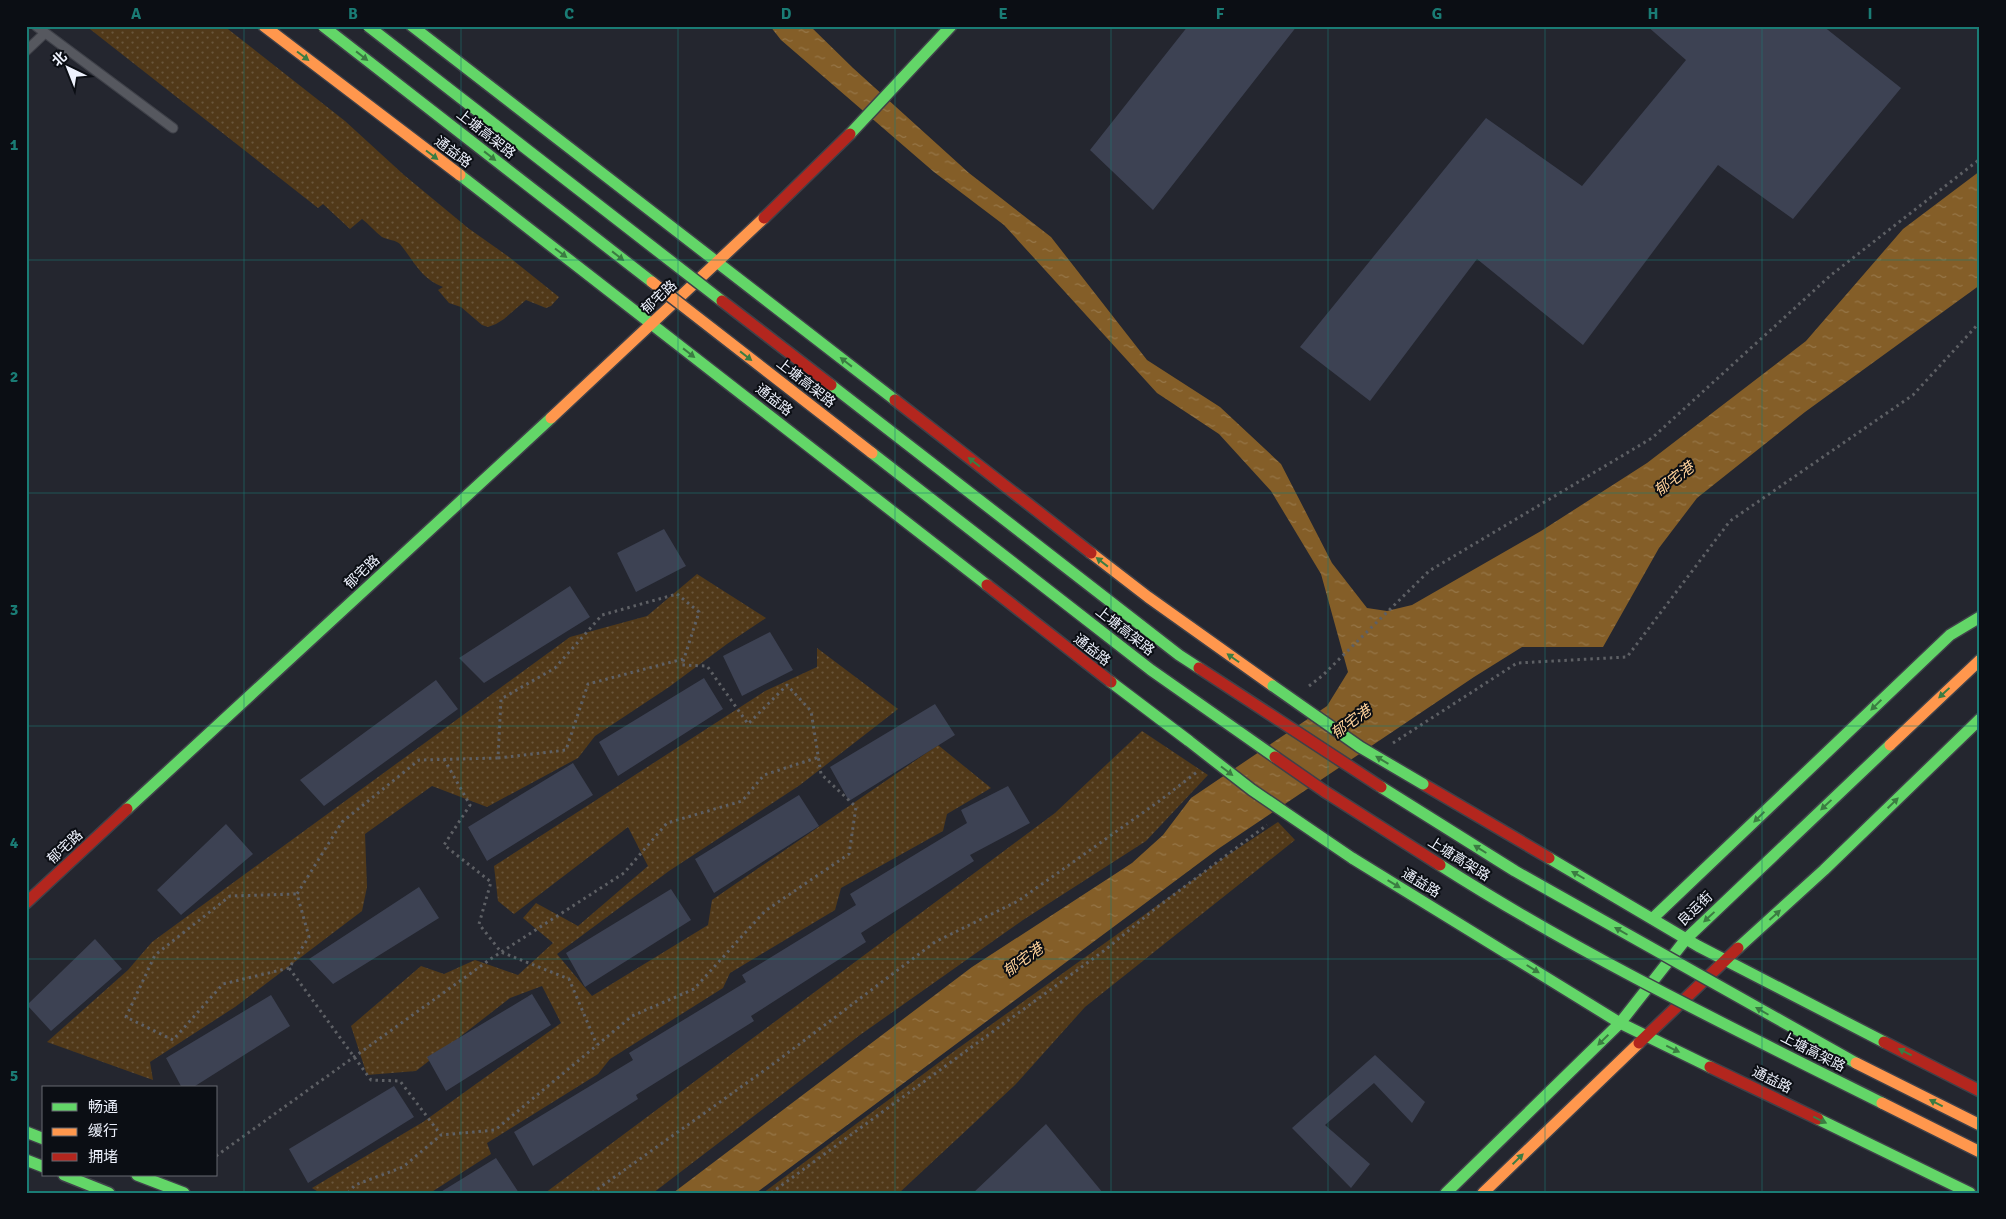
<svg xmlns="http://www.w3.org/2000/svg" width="2006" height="1219" font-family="Signika,'Noto Sans SC',sans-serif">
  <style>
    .grass { fill: url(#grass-dots) }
    .water { fill: url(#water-ripples) }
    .building { fill: #3d4253 }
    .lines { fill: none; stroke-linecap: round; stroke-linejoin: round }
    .lane-casing { stroke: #3f4149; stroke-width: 11 }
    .fast-casing { stroke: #3f4149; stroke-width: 14 }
    .slow-casing { stroke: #3f4149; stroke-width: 14 }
    .jam-casing { stroke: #3f4149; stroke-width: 14 }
    .path { stroke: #5e6065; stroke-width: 3; stroke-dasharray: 2.5 4; stroke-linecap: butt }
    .lane { stroke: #56585f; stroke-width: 9 }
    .fast { stroke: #63d668; stroke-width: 11 }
    .slow { stroke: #ff974d; stroke-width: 11 }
    .jam { stroke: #b3261e; stroke-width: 11 }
    .fast-bridge-casing { stroke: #3f4149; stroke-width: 14; stroke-linecap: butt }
    .slow-bridge-casing { stroke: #3f4149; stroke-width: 14; stroke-linecap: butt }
    .jam-bridge-casing { stroke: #3f4149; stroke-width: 14; stroke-linecap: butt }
    .fast-bridge { stroke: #63d668; stroke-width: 11 }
    .slow-bridge { stroke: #ff974d; stroke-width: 11 }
    .jam-bridge { stroke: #b3261e; stroke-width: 11 }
    .oneway { fill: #3b7c42 }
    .grid { fill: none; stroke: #1a7c75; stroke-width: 1; stroke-opacity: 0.55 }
    .labels { text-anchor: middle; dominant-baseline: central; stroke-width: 4; stroke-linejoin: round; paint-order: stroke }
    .street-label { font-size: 14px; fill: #eef2fd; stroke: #0b0e14 }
    .water-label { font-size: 15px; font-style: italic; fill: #fed199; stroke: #0b0e14 }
    .neatline { fill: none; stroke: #1a7c75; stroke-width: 2 }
    .grid-label { font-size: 16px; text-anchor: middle; font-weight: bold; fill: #1a7c75 }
  </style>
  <defs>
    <pattern id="grass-dots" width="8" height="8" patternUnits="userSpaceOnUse" patternTransform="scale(1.25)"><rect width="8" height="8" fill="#513919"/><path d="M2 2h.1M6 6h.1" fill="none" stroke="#6a563b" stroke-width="1.8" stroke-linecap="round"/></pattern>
    <pattern id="water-ripples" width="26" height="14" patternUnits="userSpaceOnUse" patternTransform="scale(1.25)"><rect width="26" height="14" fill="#845e28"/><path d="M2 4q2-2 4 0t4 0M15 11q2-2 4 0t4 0" fill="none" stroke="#967648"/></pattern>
  </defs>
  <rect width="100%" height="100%" fill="#24262f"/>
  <!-- grass -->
  <path class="grass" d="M86 26H224L345 121 404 175 468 228 509 257 559 297 551 306 546 308 526 300 504 319 496 324 488 327 482 325 461 307 449 303 438 290 443 287C421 279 414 261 400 244 396 240 388 240 382 237 375 232 369 224 362 219L350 229 323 204 318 208Z
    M697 574 766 618 727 644 669 687 595 736 578 758 487 807 432 786 365 834 367 887 362 911 235 1007 150 1062 153 1080 47 1042 128 970 152 942 570 637 647 616Z
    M817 648 898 709 800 785 669 871 557 954 592 996 708 925 712 900 938 745 991 788 947 814 943 831 841 888 835 910 730 973 723 988 610 1059 598 1074 487 1143 491 1154 430 1193H320L312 1188 423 1122 561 1023 542 986 510 998 416 1071 367 1075 351 1026 421 966 444 974 475 960 518 975 553 943 523 918 536 903 578 926 648 866 628 827 514 914 498 901 494 866 765 691 817 667Z
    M1142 731 1208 775 1146 841 1023 920 860 1035 653 1193H545L1055 813Z
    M1278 822 1295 840 1085 1007 1015 1085 899 1193H763L953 1052 1225 857Z"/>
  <!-- water -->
  <path class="water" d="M770 26H810L853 68 969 173 1051 237 1147 360 1220 407 1281 464 1332 563 1367 608 1387 611 1412 605 1541 531 1647 463 1806 341 1903 229 1980 171V285L1805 412 1697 498 1659 548 1603 647H1522L1474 677 1218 849 756 1193H673L972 967 1132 863 1163 835 1191 798 1327 706 1348 672 1321 574 1271 491 1219 434 1157 393 1004 225 934 172 781 40Z"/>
  <!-- building -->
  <path class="building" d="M1188 26H1297L1153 210 1090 150Z
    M1647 26H1823L1901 88 1793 219 1718 165 1583 345 1477 259 1370 401 1300 347 1486 118 1582 186 1686 60Z
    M664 529 686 566 636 592 617 553Z
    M570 586 590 617 484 683 459 658Z
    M770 632 793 670 742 696 723 656Z
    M704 678 723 709 618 776 599 742Z
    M436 680 458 709 324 806 300 780Z
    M935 704 955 735 849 801 830 767Z
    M573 763 593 795 487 861 468 827Z
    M1008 786 1030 823 970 855 974 861 861 933 866 942 751 1016 754 1021 636 1095 638 1099 533 1166 514 1132 633 1060 629 1053 746 982 742 975 856 905 850 894 967 823 961 810Z
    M799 795 819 826 714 893 695 859Z
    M226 824 253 854 181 915 157 890Z
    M419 887 439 918 333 984 309 959Z
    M671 889 691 920 585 987 566 953Z
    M95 939 122 969 51 1031 27 1005Z
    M532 994 551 1025 446 1091 427 1057Z
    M271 995 290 1026 192 1088H182L166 1058Z
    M1375 1055 1425 1102 1412 1123 1374 1083 1325 1125 1370 1164 1351 1188 1292 1128Z
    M394 1086 414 1117 308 1183 289 1149Z
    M1046 1124 1103 1193H973Z
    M496 1158 519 1193H439Z"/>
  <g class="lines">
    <!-- lane casing -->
    <g class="lane-casing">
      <path id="lane" d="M36 26 173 128
        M26 51 45 33"/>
    </g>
    <!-- fast casing -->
    <g class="fast-casing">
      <path id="fast" d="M412 26 895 400
        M850 134 951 26
        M460 175 987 585
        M1111 682 1189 741
        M127 809 551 418
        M1352 858 1620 1023 1710 1067
        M1549 858 1698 946 1884 1042
        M1652 919 1950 635 1980 617
        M1738 948 1824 870 1980 719
        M1818 1119 1970 1193
        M26 1132 44 1139
        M26 1160 44 1167
        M64 1175 109 1193
        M137 1175 184 1193
        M1446 1193 1620 1023 1686 939 1890 745"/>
    </g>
    <!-- slow casing -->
    <g class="slow-casing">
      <path id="slow" d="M264 26 460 175
        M551 418 764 218
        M1091 553 1148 597 1273 686
        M1890 745 1980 660
        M1483 1193 1639 1043"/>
    </g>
    <!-- jam casing -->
    <g class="jam-casing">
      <path id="jam" d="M764 218 850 134
        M895 400 1091 553
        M987 585 1111 682
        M1423 784 1549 858
        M26 903 127 809
        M1884 1042 1980 1091
        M1639 1043 1738 948
        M1710 1067 1818 1119"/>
    </g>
    <!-- path -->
    <path class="path" d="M677 594 699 612 682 665 707 666 748 724 787 685 811 711 821 774 856 807 849 854 765 911 694 989 632 1016 495 1130 441 1135 400 1081 371 1080 289 968 309 937 297 894 342 822 419 760 498 758 501 699 555 668 602 615Z
      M1309 686 1322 676 1429 571 1652 438 1831 275 1980 159
      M1393 743 1517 663 1627 657 1730 521 1913 395 1980 322
      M498 758 566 750 588 684 683 659
      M444 759 470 805 444 845 491 882 479 924 501 952 569 979 597 1045
      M289 968 223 984 173 1040 126 1017 155 955 230 896 297 894
      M216 1156 492 958 624 873 667 823 742 801 764 775 819 757
      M348 1193 355 1185 403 1167 441 1135
      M592 1193 765 1070 935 942 1018 901 1158 802 1197 772
      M771 1193 1105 950 1156 908 1267 825"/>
    <!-- lane -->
    <use href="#lane" class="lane"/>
    <!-- fast -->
    <use href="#fast" class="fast"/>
    <!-- slow -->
    <use href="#slow" class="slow"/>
    <!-- jam -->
    <use href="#jam" class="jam"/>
    <!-- fast-bridge casing -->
    <g class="fast-bridge-casing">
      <path id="fast-bridge" d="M323 26 652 282
        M368 26 722 301
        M831 385 1179 655 1199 668
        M872 453 1151 670 1275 757
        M1273 686 1360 747 1423 784
        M1189 741 1252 790 1352 858
        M1381 787 1515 871 1856 1063
        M1440 865C1581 955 1732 1028 1882 1103"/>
    </g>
    <!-- slow-bridge casing -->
    <g class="slow-bridge-casing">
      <path id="slow-bridge" d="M652 282 872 453
        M1856 1063 1980 1125
        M1882 1103 1980 1152"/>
    </g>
    <!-- jam-bridge casing -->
    <g class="jam-bridge-casing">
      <path id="jam-bridge" d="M722 301 831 385
        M1199 668 1381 787
        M1275 757 1324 791 1440 865"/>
    </g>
    <!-- fast-bridge -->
    <use href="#fast-bridge" class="fast-bridge"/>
    <!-- slow-bridge -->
    <use href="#slow-bridge" class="slow-bridge"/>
    <!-- jam-bridge -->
    <use href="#jam-bridge" class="jam-bridge"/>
  </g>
  <!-- one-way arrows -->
  <defs><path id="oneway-solid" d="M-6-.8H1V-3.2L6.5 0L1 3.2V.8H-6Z" transform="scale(1.25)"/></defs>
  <g class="oneway">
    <use href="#oneway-solid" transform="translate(303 56) rotate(37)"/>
    <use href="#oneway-solid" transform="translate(362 56) rotate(38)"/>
    <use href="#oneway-solid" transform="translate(432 155) rotate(37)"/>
    <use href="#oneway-solid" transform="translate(490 156) rotate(38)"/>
    <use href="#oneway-solid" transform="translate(561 253) rotate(37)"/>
    <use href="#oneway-solid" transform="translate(618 256) rotate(38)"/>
    <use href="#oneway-solid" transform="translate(689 353) rotate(38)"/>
    <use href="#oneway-solid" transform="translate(746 356) rotate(38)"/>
    <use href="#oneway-solid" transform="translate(846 362) rotate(-142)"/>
    <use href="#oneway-solid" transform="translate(974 462) rotate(-142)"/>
    <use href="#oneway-solid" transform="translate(1102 562) rotate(-142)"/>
    <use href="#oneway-solid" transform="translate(1233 658) rotate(-145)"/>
    <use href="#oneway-solid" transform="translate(1944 693) rotate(137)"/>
    <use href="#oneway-solid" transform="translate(1876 705) rotate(136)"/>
    <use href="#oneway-solid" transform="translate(1382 760) rotate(-149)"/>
    <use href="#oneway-solid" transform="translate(1227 771) rotate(37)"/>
    <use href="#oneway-solid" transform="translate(1893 803) rotate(-44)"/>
    <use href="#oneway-solid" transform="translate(1826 805) rotate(137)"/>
    <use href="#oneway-solid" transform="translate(1759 817) rotate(136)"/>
    <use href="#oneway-solid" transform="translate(1480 849) rotate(-148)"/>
    <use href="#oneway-solid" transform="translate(1578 875) rotate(-150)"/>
    <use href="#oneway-solid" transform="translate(1394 884) rotate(31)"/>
    <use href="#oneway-solid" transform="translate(1775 915) rotate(-42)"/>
    <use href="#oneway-solid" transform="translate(1709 917) rotate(137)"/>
    <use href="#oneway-solid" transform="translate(1621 931) rotate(-150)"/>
    <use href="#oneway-solid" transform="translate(1533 969) rotate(32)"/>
    <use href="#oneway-solid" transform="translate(1762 1011) rotate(-150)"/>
    <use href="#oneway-solid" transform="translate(1603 1040) rotate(136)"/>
    <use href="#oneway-solid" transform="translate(1673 1049) rotate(26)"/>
    <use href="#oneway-solid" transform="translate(1905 1052) rotate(-153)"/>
    <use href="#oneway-solid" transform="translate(1936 1103) rotate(-153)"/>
    <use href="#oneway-solid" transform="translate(1820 1120) rotate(26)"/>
    <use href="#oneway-solid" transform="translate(1518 1159) rotate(-44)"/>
  </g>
  <!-- grid -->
  <path class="grid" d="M244 26V1193M461 26V1193M678 26V1193M895 26V1193M1111 26V1193M1328 26V1193M1545 26V1193M1762 26V1193M26 260H1980M26 493H1980M26 726H1980M26 959H1980"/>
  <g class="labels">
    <!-- street labels -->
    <g class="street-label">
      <text transform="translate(486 134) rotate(38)">上塘高架路</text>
      <text transform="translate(453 152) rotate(37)">通益路</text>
      <text transform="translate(659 297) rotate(-42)">郁宅路</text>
      <text transform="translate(806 383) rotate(38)">上塘高架路</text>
      <text transform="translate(774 400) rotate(38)">通益路</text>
      <text transform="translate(362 572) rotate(-43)">郁宅路</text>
      <text transform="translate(1125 631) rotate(38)">上塘高架路</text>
      <text transform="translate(1092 650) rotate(38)">通益路</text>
      <text transform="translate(65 847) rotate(-43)">郁宅路</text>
      <text transform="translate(1459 859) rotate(32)">上塘高架路</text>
      <text transform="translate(1421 883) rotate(31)">通益路</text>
      <text transform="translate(1695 909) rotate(-44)">良运街</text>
      <text transform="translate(1813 1052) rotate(27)">上塘高架路</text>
      <text transform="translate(1772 1080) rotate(26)">通益路</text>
    </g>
    <!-- water labels -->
    <g class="water-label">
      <text transform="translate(1674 479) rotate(-37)">郁宅港</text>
      <text transform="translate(1351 722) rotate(-36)">郁宅港</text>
      <text transform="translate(1023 960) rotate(-36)">郁宅港</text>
    </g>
  </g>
  <!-- border -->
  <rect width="2006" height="1219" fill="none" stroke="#0b0e14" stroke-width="55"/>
  <!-- legend -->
  <rect x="42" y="1086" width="175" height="90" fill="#0b0e14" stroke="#666971"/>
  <rect x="52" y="1103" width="25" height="8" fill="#63d668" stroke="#666971"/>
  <text x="88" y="1112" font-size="15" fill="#eef2fd">畅通</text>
  <rect x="52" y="1128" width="25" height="8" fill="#ff974d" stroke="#666971"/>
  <text x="88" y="1136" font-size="15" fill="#eef2fd">缓行</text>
  <rect x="52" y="1153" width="25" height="8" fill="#b3261e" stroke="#666971"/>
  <text x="88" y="1162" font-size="15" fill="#eef2fd">拥堵</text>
  <!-- north arrow -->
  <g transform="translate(68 68) rotate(317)" stroke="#0b0e14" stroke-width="4" paint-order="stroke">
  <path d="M0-4L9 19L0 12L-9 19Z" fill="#eef2fd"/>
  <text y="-8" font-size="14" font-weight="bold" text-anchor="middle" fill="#eef2fd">北</text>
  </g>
  <rect x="28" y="28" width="1950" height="1164" class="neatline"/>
  <g class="grid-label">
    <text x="136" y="19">A</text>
    <text x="353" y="19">B</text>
    <text x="569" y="19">C</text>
    <text x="786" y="19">D</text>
    <text x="1003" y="19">E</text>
    <text x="1220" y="19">F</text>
    <text x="1437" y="19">G</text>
    <text x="1653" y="19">H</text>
    <text x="1870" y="19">I</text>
    <text x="14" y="150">1</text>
    <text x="14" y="382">2</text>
    <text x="14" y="615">3</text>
    <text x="14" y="848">4</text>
    <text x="14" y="1081">5</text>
  </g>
</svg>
